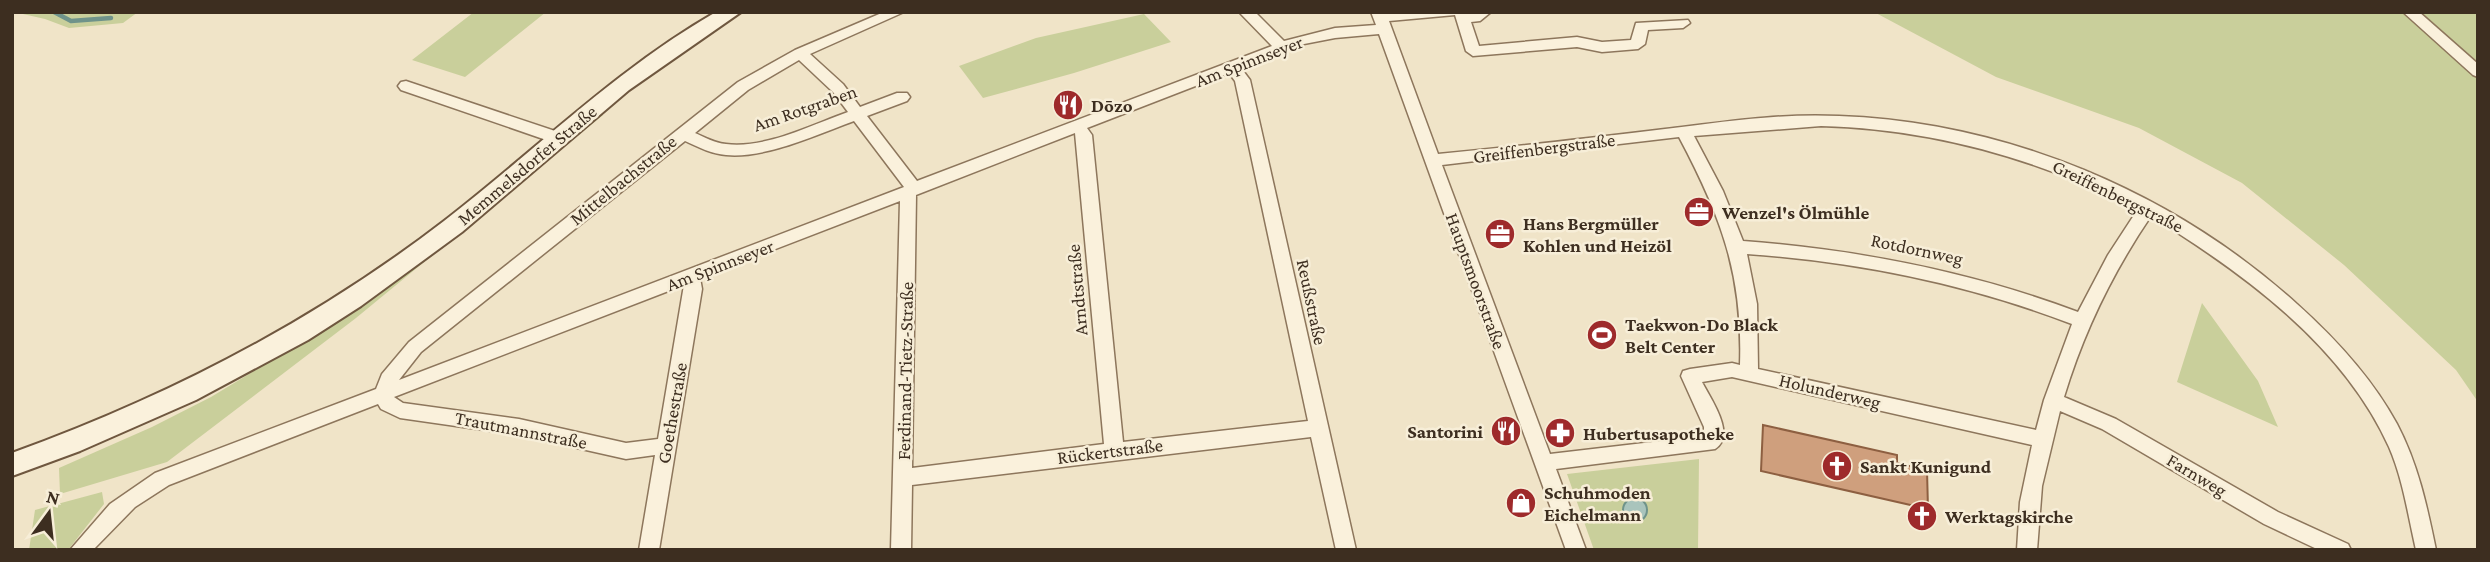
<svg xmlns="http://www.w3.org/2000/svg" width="2490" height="562" font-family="'Crimson Pro',serif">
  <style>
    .green { fill: #c9cf9b }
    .water { fill: #a9c4bc; stroke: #6f938a; stroke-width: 2 }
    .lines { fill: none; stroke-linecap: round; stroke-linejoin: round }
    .stream { stroke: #6f938a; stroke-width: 4.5 }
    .building { fill: #cf9f7d; stroke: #8d5f41; stroke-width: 2 }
    .street-casing { stroke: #8d765c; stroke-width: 3 }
    .secondary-casing { stroke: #6f573f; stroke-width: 4 }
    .street { fill: #faf1dc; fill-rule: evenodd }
    .secondary { fill: #faf1dc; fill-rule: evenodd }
    .labels { text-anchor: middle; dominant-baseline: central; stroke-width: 5; stroke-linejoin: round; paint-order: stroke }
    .street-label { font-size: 19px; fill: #3d2e20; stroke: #f7eed8 }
    .poi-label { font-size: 19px; font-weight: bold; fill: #3d2e20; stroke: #f7eed8; text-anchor: start }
  </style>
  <rect width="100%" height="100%" fill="#f0e4c8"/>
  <!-- green -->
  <path class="green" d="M14 12H138L123 23 69 28 45 19Z
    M474 12H546L465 77 412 60Z
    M1874 12H2478V402L2456 370 2344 265 2242 183 2139 128 1996 77Z
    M1144 14 1171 42 1074 73 983 98 959 66 1036 38Z
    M600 113 603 115 356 318 167 462 60 494 59 468 152 427 211 397 333 323Z
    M2202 303 2258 381 2278 427 2177 382Z
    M1699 459 1698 550H1594L1567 474Z
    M102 492 104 504 68 550H29L35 510Z"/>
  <!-- water -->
  <path class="water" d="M1623 510a12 12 0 1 1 24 0a12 12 0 1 1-24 0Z"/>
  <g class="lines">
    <!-- stream -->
    <path class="stream" d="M54 12 71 21 111 18"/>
  </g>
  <!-- building -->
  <path class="building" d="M1763 425 1897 455V463L1927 470 1928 509 1761 471Z"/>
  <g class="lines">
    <!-- street casing -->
    <g class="street-casing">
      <path id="street" d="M884 12H904L810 54 843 84 860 107 897 93H907L910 97 907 101 867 116 917 181 1272 46 1239 12H1255L1284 41 1335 28 1376 25 1371 12H1491L1480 21 1471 22 1479 46 1577 37 1602 42 1631 40 1636 23 1688 20 1690 23 1683 28 1648 30 1645 44 1638 49 1602 52 1577 47 1473 56 1466 51 1455 15 1389 21 1438 154C1514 147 1590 138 1665 129 1723 122 1781 113 1839 116 2007 122 2173 192 2297 304 2336 339 2372 378 2397 424 2418 464 2427 506 2436 550H2416C2408 515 2403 479 2389 447 2343 345 2243 273 2151 216 2113 272 2084 331 2064 397L2116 419 2278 512 2348 544 2351 550H2319L2264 524 2102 429 2060 411 2042 486 2037 550H2017L2020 502 2032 445 1732 377 1702 382C1710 398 1737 435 1715 449L1556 469 1586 550H1566L1379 34 1335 38 1304 44 1241 68 1250 80 1356 550H1336L1311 437 912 485 911 550H891L900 201 700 278 702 289 659 550H639L655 455 626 459 519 435 400 418 381 409 378 404 169 485 135 507 93 550H70L110 504 155 473 376 389 382 374 409 342 738 82 795 50ZM799 60 833 92 848 112C811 125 765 149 726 144 715 143 704 137 695 133L748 90ZM1229 73 1235 81 1308 421 1123 442 1092 135 1087 128ZM854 121 904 187 399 380 421 352 685 141C698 147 712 154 726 155 765 159 818 134 854 121ZM1821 126C1934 129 2038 159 2138 209L2108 255 2078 312C1969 271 1859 250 1743 241L1723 191 1694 136ZM1075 133 1104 444 912 468 916 195ZM1679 137C1721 216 1743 274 1740 365L1732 363 1690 369 1683 371 1681 376 1704 427V436L1550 454 1442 165ZM1747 254C1860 262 1967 284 2072 324L2044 400 2036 430 1758 369 1757 304ZM684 285 658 439 626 443 519 419 403 403 394 397Z
        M2403 12H2419L2478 64V77L2473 75Z
        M406 81 564 134 566 138 558 143 552 142 401 90 398 86 401 82Z"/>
    </g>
    <!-- secondary casing -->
    <g class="secondary-casing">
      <path id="secondary" d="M716 12H741L629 90 462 232 361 306 308 340 196 400 80 451 12 476V453C167 397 313 322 444 221 535 151 615 70 716 12Z"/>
    </g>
    <!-- street -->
    <use href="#street" class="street"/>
    <!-- secondary -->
    <use href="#secondary" class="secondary"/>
  </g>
  <!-- icons -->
  <defs>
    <g id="restaurant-disc" transform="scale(1.575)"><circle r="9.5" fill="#9e2a2b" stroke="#f7eed8"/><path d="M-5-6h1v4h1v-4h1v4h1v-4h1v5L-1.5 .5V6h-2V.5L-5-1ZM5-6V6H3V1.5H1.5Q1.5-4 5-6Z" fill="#fff"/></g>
    <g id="office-disc" transform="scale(1.575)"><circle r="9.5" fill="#9e2a2b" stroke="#f7eed8"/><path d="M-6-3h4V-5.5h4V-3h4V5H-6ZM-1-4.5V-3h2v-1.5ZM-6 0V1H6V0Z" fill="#fff"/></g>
    <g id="stadium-disc" transform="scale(1.575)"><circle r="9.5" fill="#9e2a2b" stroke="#f7eed8"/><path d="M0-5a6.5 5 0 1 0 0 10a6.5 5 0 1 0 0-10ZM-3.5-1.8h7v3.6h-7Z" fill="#fff"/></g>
    <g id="pharmacy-disc" transform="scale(1.575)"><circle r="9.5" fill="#9e2a2b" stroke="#f7eed8"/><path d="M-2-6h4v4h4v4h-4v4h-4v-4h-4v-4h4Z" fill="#fff"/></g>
    <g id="church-disc" transform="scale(1.575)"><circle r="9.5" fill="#9e2a2b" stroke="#f7eed8"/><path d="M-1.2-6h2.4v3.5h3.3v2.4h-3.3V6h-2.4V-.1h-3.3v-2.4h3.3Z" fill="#fff"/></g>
    <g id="shop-disc" transform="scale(1.575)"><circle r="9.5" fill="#9e2a2b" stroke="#f7eed8"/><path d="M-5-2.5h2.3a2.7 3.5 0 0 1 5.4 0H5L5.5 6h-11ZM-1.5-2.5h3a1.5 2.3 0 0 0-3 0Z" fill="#fff"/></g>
  </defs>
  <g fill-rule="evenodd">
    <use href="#restaurant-disc" x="1068" y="105"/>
    <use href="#office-disc" x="1699" y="212"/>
    <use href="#office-disc" x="1500" y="234"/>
    <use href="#stadium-disc" x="1602" y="335"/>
    <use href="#restaurant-disc" x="1506" y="431"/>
    <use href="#pharmacy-disc" x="1560" y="433"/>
    <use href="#church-disc" x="1837" y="466"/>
    <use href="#shop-disc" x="1521" y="503"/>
    <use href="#church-disc" x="1922" y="516"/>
  </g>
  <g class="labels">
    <!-- street labels -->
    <g class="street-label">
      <text transform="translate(1249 61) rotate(-21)">Am Spinnseyer</text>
      <text transform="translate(805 108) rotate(-19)">Am Rotgraben</text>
      <text transform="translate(1544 148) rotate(-7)">Greiffenbergstraße</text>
      <text transform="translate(527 165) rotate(-40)">Memmelsdorfer Straße</text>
      <text transform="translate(623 180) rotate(-39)">Mittelbachstraße</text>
      <text transform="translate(2118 196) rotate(26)">Greiffenbergstraße</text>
      <text transform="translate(1917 249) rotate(12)">Rotdornweg</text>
      <text transform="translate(720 265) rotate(-21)">Am Spinnseyer</text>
      <text transform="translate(1476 281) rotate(70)">Hauptsmoorstraße</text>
      <text transform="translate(1077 290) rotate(-95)">Arndtstraße</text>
      <text transform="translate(1312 302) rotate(78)">Reußstraße</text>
      <text transform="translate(905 371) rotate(-89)">Ferdinand-Tietz-Straße</text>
      <text transform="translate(1830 391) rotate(13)">Holunderweg</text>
      <text transform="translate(672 413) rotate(-80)">Goethestraße</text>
      <text transform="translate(521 430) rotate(11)">Trautmannstraße</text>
      <text transform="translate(1110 451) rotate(-7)">Rückertstraße</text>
      <text transform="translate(2197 475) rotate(31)">Farnweg</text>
    </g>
    <!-- poi labels -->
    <g class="poi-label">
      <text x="1091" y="105">Dōzo</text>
      <text x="1722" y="212">Wenzel's Ölmühle</text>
      <text x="1523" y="223">Hans Bergmüller<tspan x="1523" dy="22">Kohlen und Heizöl</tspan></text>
      <text x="1625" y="324">Taekwon-Do Black<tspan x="1625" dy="22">Belt Center</tspan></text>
      <text x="1483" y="431" text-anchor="end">Santorini</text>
      <text x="1583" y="433">Hubertusapotheke</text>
      <text x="1860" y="466">Sankt Kunigund</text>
      <text x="1544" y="492">Schuhmoden<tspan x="1544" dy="22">Eichelmann</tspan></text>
      <text x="1945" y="516">Werktagskirche</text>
    </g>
  </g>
  <!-- border -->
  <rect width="2490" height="562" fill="none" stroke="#3d2e20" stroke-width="28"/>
  <!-- north arrow -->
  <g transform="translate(49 513) rotate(15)" stroke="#f7eed8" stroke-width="5" paint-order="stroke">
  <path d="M0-5L12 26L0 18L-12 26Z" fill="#3d2e20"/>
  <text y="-10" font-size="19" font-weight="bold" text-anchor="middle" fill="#3d2e20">N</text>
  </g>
</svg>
